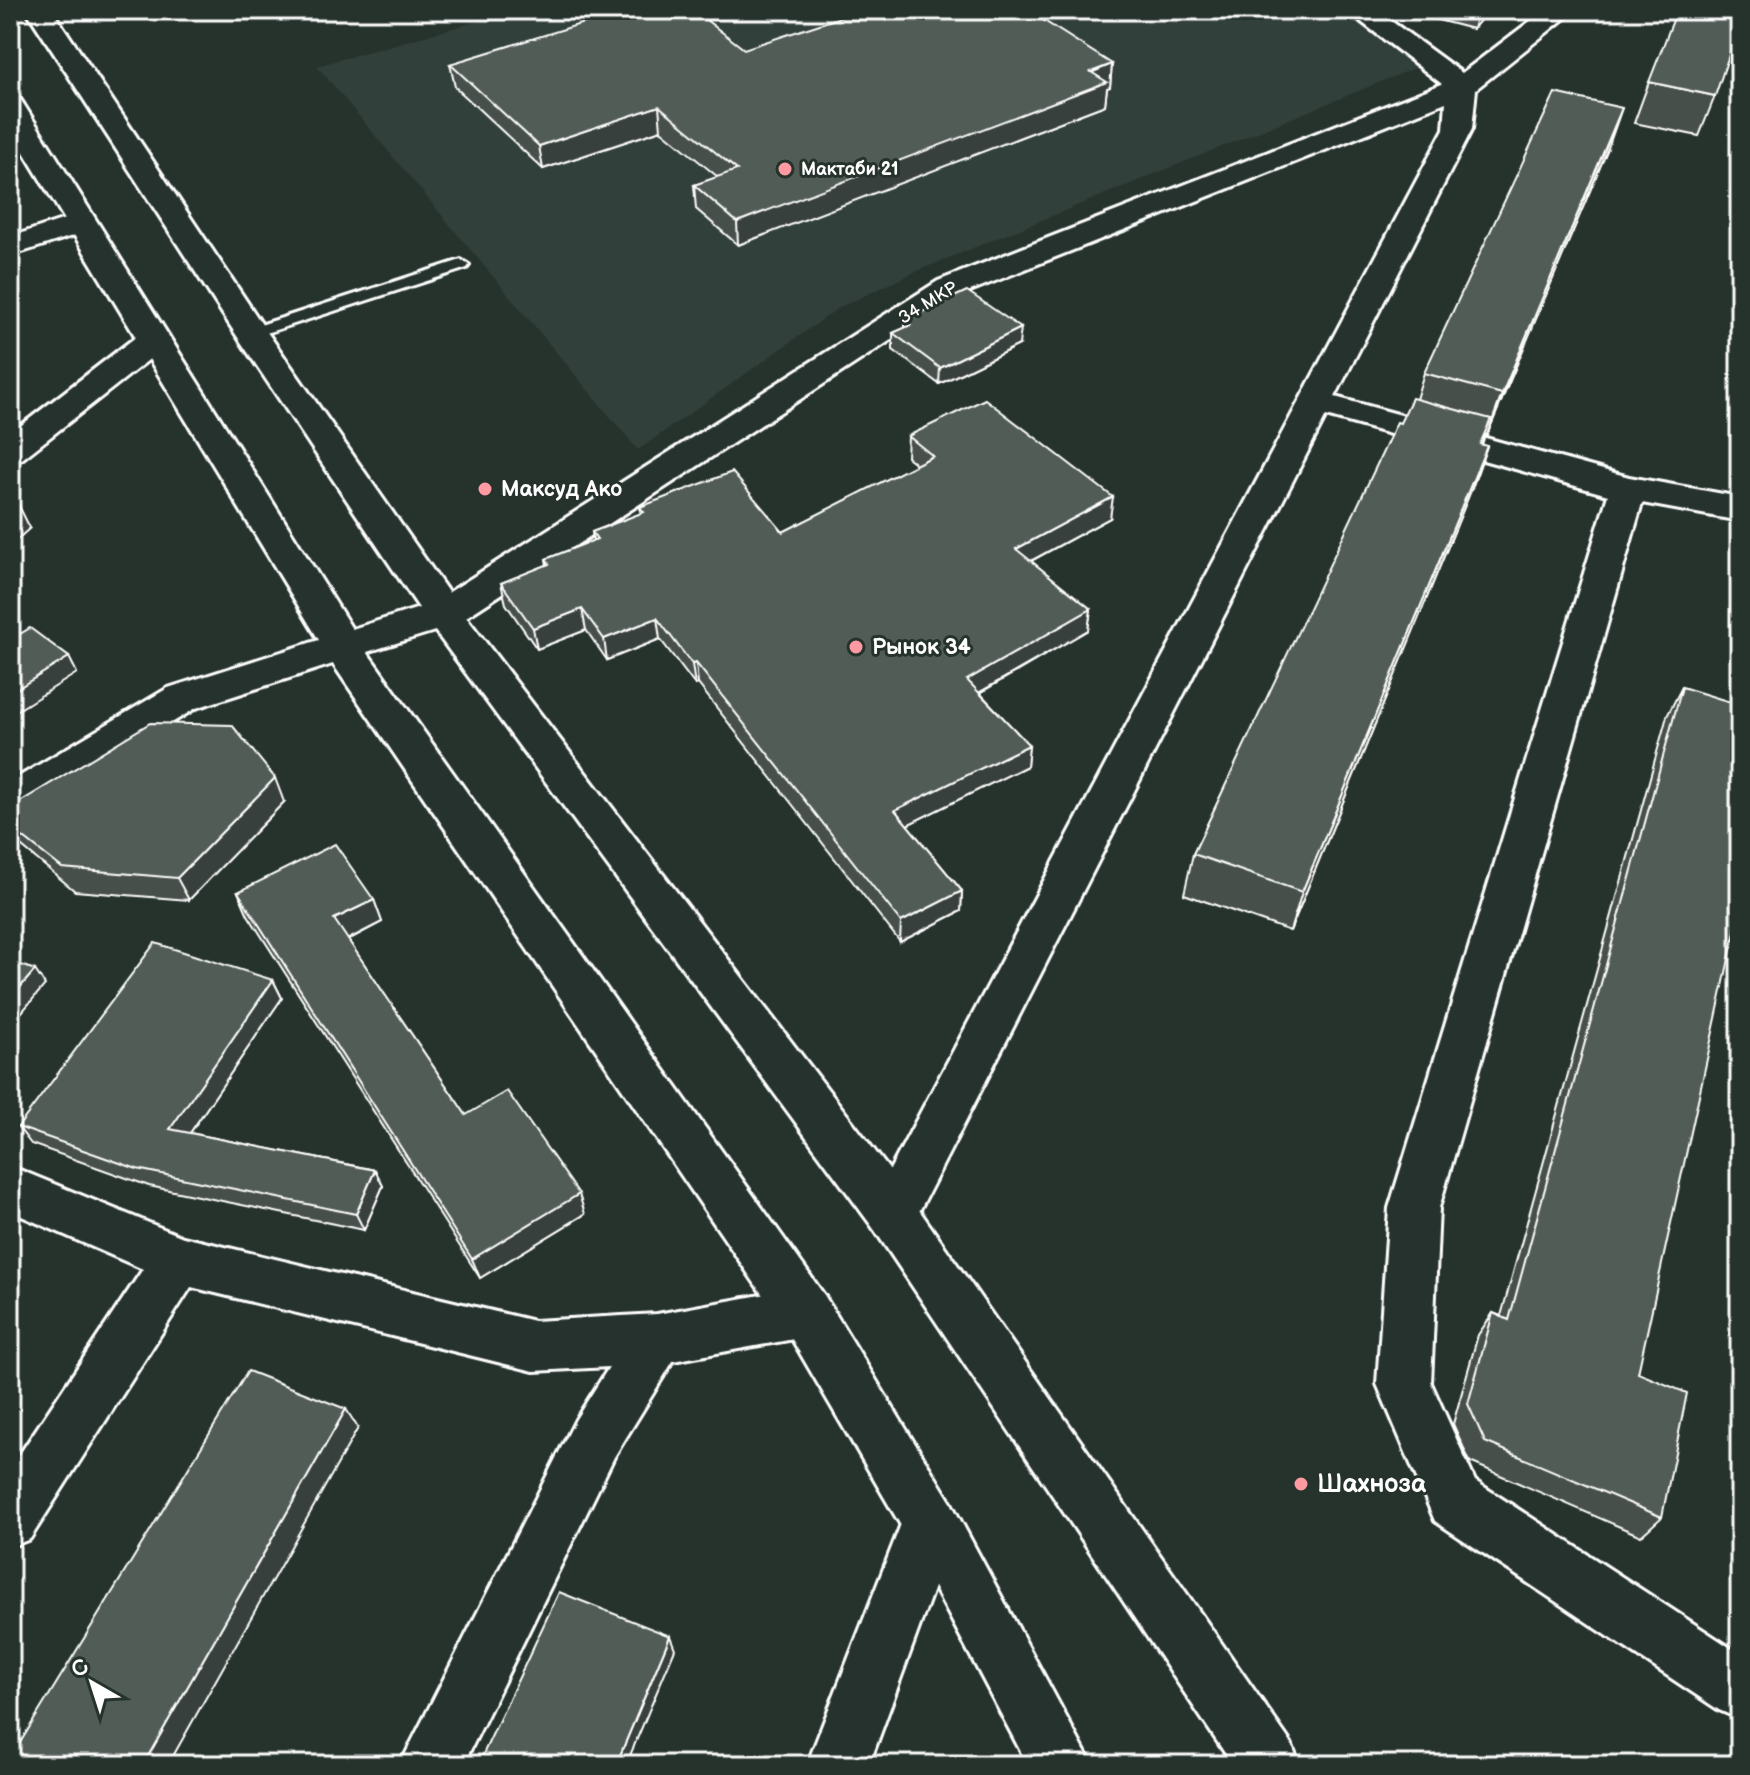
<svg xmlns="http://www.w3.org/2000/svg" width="1750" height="1775" font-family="'Balsamiq Sans',sans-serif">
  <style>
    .built { fill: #333f3a }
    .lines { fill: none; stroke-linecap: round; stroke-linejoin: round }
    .lane-casing { stroke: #fff; stroke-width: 6 }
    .street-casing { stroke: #fff; stroke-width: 6 }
    .secondary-casing { stroke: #fff; stroke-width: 6 }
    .lane { fill: #26332d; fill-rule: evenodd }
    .street { fill: #26332d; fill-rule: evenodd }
    .secondary { fill: #26332d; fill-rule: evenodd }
    .wall { fill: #464f4b; stroke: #fff; stroke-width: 2 }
    .shaded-wall { fill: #39403d; stroke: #fff; stroke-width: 2 }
    .building { fill: #515c57; stroke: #fff; stroke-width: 2 }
    .poi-dot { fill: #ff9aa2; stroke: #26332d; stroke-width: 3 }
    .labels { text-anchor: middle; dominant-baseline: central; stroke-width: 6; stroke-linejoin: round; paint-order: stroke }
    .far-poi-label { font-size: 18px; font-weight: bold; fill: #fff; stroke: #26332d; text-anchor: start }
    .far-street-label { font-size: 18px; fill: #fff; stroke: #26332d }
    .poi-label { font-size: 22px; font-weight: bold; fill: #fff; stroke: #26332d; text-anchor: start }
    .near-poi-label { font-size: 26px; font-weight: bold; fill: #fff; stroke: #26332d; text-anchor: start }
  </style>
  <rect width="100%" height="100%" fill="#26332d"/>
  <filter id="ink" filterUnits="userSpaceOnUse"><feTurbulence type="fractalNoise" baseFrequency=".0125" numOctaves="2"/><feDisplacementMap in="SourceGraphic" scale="16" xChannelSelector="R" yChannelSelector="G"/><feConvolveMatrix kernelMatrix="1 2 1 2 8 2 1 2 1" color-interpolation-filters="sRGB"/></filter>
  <g filter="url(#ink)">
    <!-- built -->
    <path class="built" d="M504 10H1340L1417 67 917 271 840 307 638 450 317 66 496 16Z"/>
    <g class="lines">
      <!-- lane casing -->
      <g class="lane-casing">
        <path id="lane" d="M461 260 469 265 467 268 257 336 251 338 243 333 245 330Z"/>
      </g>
      <!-- street casing -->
      <g class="street-casing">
        <path id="street" d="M1346 10H1376L1462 73 1545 10H1575L1476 89 1472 129 1335 397 1629 477 1740 497V521L1642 503 1439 1208 1431 1383 1475 1481 1740 1654V1719L1719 1710 1435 1521 1377 1384 1389 1208 1608 495 1326 416 910 1229 892 1236 874 1229 867 1213 1444 129 1446 102 960 295 457 623 443 627 429 623 424 614 429 605 938 281 1442 84Z
          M80 214 91 216 95 223 91 230 10 256V237Z
          M153 330 165 333 170 340 165 347 22 459 10 462V434L141 333Z
          M10 1166 183 1237 534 1321 657 1314 805 1287 824 1295 831 1312 824 1329 805 1337 673 1361 614 1457 463 1765H400L576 1419 609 1367 534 1371 191 1287 30 1539 10 1547V1469L143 1269 10 1211Z
          M930 1493 950 1501 958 1521 869 1765H807L910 1501Z"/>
      </g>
      <!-- secondary casing -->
      <g class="secondary-casing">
        <path id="secondary" d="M26 10H52L267 332 457 605 910 1197 1291 1743 1300 1765H1233L874 1229 435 631 367 652 824 1295 950 1501 1092 1765H1028L910 1541 786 1329 333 664 196 708 25 813 10 818V782L168 688 319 640 10 129V96L20 99 24 105 352 629 419 608 235 333Z"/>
      </g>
      <!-- lane -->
      <use href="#lane" class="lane"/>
      <!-- street -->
      <use href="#street" class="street"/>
      <!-- secondary -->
      <use href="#secondary" class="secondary"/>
    </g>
    <!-- wall -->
    <path class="wall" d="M1399 10H1488L1473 29Z
      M744 49 1112 64 1110 87 1107 88 1105 105 738 245 696 209 694 185 718 177 661 130 543 169 455 87 450 64Z
      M1649 82 1715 96 1699 136 1634 123Z
      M1608 148 1487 435H1485L1482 445 1487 446 1472 488 1290 931 1184 894 1193 854 1400 423 1416 399 1424 373Z
      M905 320 1019 345 939 384 893 350V333L905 328Z
      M908 436 1110 518 1031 561 1091 609 1088 630 980 693 1029 745 1027 766 907 825 962 891 961 911 900 942 698 684 695 685 660 639 607 660 586 630 537 649 506 604 501 583 547 565 546 559 593 541 592 532 641 514 640 507 783 532 917 465 907 457Z
      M1682 687 1638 1373 1662 1517 1641 1536 1470 1462 1453 1424 1478 1335 1493 1313 1501 1316 1667 716Z
      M284 802 189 900 75 891 10 837V808Z
      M238 892 374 900 382 922 348 940 466 1115 585 1214 480 1278 248 915Z
      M273 980 282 998 190 1133 375 1170 383 1186 364 1230 149 1186 31 1144 18 1127Z"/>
    <!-- shaded-wall -->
    <path class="shaded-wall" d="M1478 10H1488L1473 29Z
      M1112 64 1110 87 1107 88 1105 105 738 245 737 222Z
      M659 106 661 130 543 169 539 146Z
      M1622 108 1608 148 1487 435 1502 394Z
      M1021 328 1019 345 939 384 940 368Z
      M1487 446 1472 488 1290 931 1302 892Z
      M10 488 30 528 10 546Z
      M1113 497 1110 518 1014 570 1016 549Z
      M582 609 586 630 537 649 533 628Z
      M1091 609 1088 630 966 700 967 680Z
      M657 618 660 639 607 660 604 639Z
      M69 657 77 673 10 715V693Z
      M696 663 698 684 695 685 692 664Z
      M1029 745 1027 766 895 831V810Z
      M275 778 284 802 189 900 177 878Z
      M962 891 961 911 900 942 901 922Z
      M374 900 382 922 343 942 334 919Z
      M35 970 45 985 10 1026V999Z
      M273 980 282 998 181 1146 170 1129Z
      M375 1170 383 1186 364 1230 356 1214Z
      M579 1194 585 1214 480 1278 472 1259Z
      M346 1409 358 1428 168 1765H143Z
      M670 1636 675 1649 626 1765H616Z"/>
    <!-- building -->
    <path class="building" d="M626 10H693L744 49 862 10H1027L1112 64 1091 72 1107 82 737 222 694 185 737 170 659 106 539 146 450 64Z
      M1677 10H1740V23L1715 96 1649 82Z
      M1555 93 1622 108 1502 394 1424 373Z
      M967 291 1021 328 940 368 893 333 911 325 905 320Z
      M1412 398 1491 419 1480 444 1487 446 1302 892 1193 854 1397 422 1400 423Z
      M985 399 1113 497 1016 549 1091 609 967 680 1029 745 895 810 962 891 901 922 696 663 692 664 657 618 604 639 582 609 533 628 501 583 549 564 546 559 597 539 592 532 644 512 640 507 732 472 783 532 933 456 908 436Z
      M30 628 69 657 10 693V640Z
      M1682 687 1740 705V909L1638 1373 1687 1393 1662 1517 1485 1442 1468 1404 1493 1313 1509 1320Z
      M150 723 232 725 275 778 177 878 62 868 10 827V808Z
      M335 844 374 900 334 919 466 1115 507 1091 579 1194 472 1259 238 892Z
      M155 943 273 980 170 1129 375 1170 356 1214 137 1169 18 1127Z
      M10 961 35 970 10 999Z
      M248 1371 346 1409 143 1765H10V1759Z
      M559 1592 670 1636 616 1765H478Z"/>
  </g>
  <!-- markers -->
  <g class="poi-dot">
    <circle cx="785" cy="169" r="8"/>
    <circle cx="485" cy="489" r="8"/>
    <circle cx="856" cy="647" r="8"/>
    <circle cx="1301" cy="1484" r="8"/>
  </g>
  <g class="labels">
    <!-- far-poi labels -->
    <g class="far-poi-label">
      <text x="801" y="169">Мактаби 21</text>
    </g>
    <!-- far-street labels -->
    <g class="far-street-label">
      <text transform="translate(928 303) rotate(-31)">34 МКР</text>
    </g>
    <!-- poi labels -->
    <g class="poi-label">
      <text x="501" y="489">Максуд Ако</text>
      <text x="872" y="647">Рынок 34</text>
    </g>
    <!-- near-poi labels -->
    <g class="near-poi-label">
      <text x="1317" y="1484">Шахноза</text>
    </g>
  </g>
  <!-- margin -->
  <rect width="1750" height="1775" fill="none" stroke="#26332d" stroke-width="40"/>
  <rect x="20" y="20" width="1710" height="1735" fill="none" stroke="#fff" stroke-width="3" filter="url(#ink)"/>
  <!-- north arrow -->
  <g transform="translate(92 1683) rotate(321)" stroke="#26332d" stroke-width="6" paint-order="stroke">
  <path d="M0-6L14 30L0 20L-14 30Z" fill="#ffffff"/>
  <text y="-12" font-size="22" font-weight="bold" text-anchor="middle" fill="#ffffff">С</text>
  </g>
</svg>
